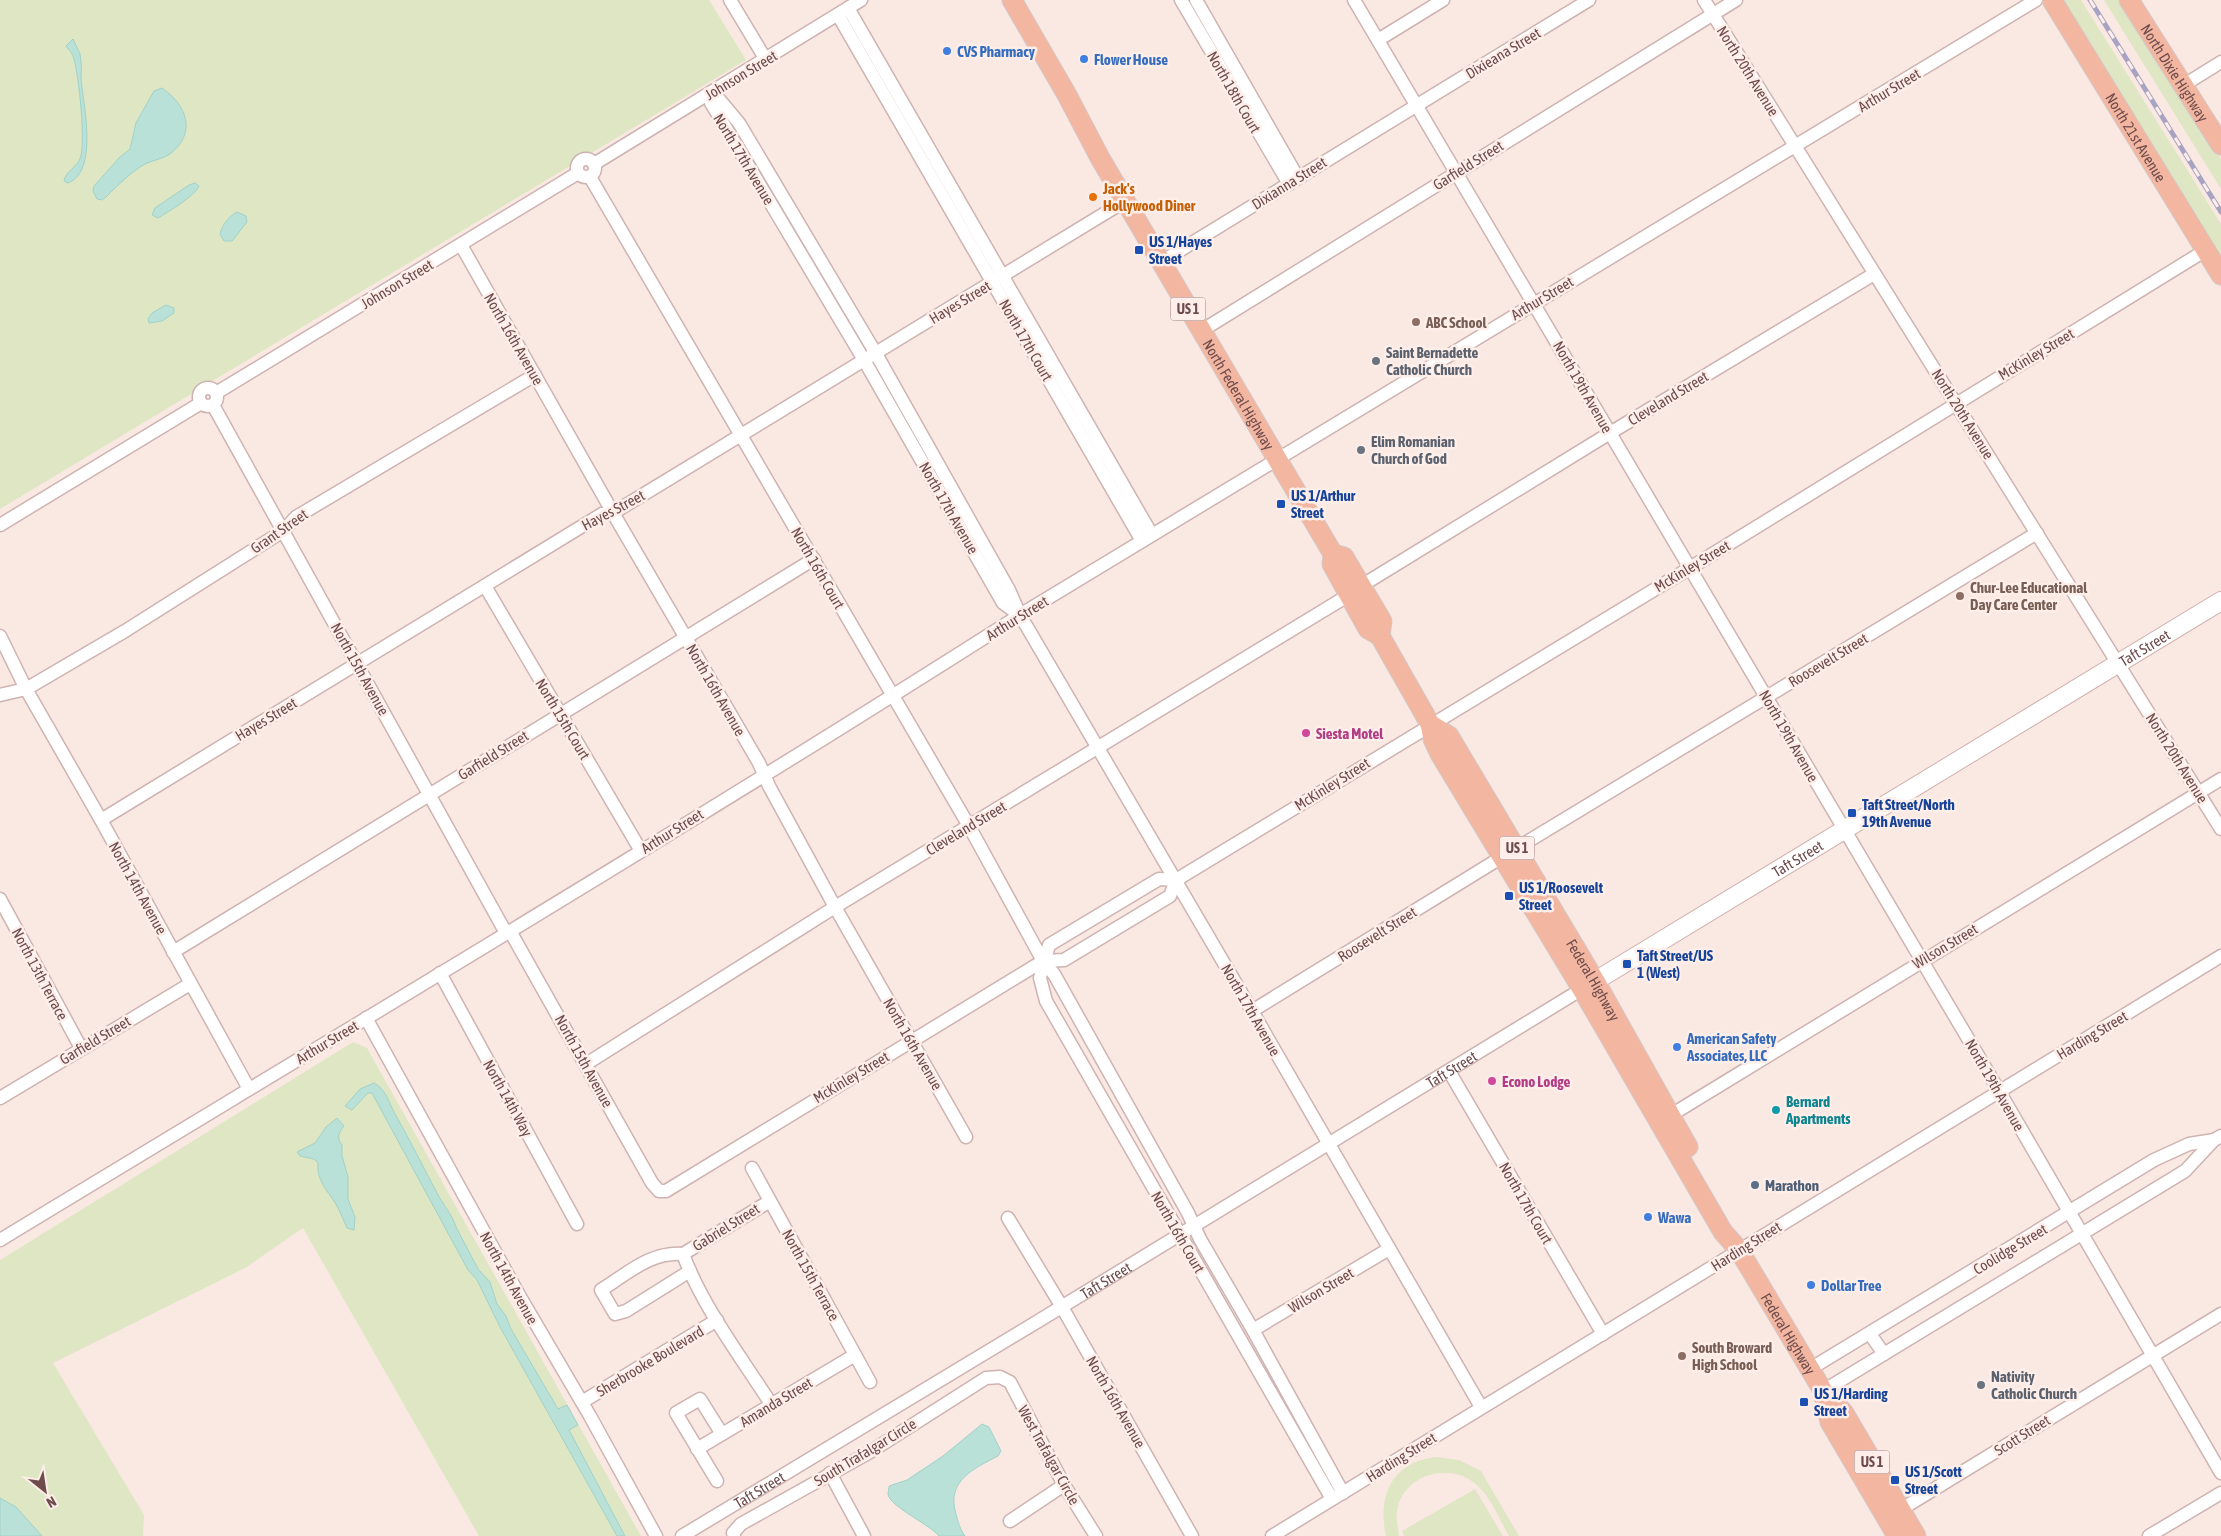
<svg xmlns="http://www.w3.org/2000/svg" width="2221" height="1536" font-family="'Asap Condensed',sans-serif">
  <style>
    .green { fill: #dee6c3 }
    .water { fill: #bae1d8; stroke: #a1d2c8 }
    .lines { fill: none; stroke-linecap: round; stroke-linejoin: round }
    .street-casing { stroke: #ceb3b1; stroke-width: 15 }
    .secondary-casing { stroke: #d1b1ad; stroke-width: 20 }
    .primary-casing { stroke: #d4c9c9; stroke-width: 21 }
    .street { stroke: #fff; stroke-width: 12 }
    .secondary { stroke: #fff; stroke-width: 18 }
    .primary { stroke: #f3b6a1; stroke-width: 19 }
    .rail-casing { stroke: #a8a3c2; stroke-width: 5 }
    .rail { stroke: #fdeee9; stroke-width: 3; stroke-dasharray: 9; stroke-linecap: butt }
    .shop-dot { fill: #3f7fe0; stroke: #fdeee9; stroke-width: 2 }
    .food-dot { fill: #e8710a; stroke: #fdeee9; stroke-width: 2 }
    .transit-dot { fill: #1a4fb4; stroke: #fdeee9; stroke-width: 2 }
    .education-dot { fill: #8d6e63; stroke: #fdeee9; stroke-width: 2 }
    .worship-dot { fill: #6b7280; stroke: #fdeee9; stroke-width: 2 }
    .hotel-dot { fill: #d1479c; stroke: #fdeee9; stroke-width: 2 }
    .culture-dot { fill: #0f9aa8; stroke: #fdeee9; stroke-width: 2 }
    .service-dot { fill: #5c6f8a; stroke: #fdeee9; stroke-width: 2 }
    .labels { text-anchor: middle; dominant-baseline: central; stroke-width: 5; stroke-linejoin: round; paint-order: stroke }
    .shield { fill: #fdeee9; stroke: #9a7d7b; stroke-width: 1 }
    .shield-label { font-size: 14px; font-weight: bold; fill: #6f4c4c }
    .shop-label { font-size: 15px; font-weight: bold; fill: #366cbe; stroke: #fdeee9; text-anchor: start }
    .street-label { font-size: 15px; fill: #6f4c4c; stroke: #fdeee9 }
    .food-label { font-size: 15px; font-weight: bold; fill: #c56008; stroke: #fdeee9; text-anchor: start }
    .transit-label { font-size: 15px; font-weight: bold; fill: #164399; stroke: #fdeee9; text-anchor: start }
    .education-label { font-size: 15px; font-weight: bold; fill: #785e54; stroke: #fdeee9; text-anchor: start }
    .worship-label { font-size: 15px; font-weight: bold; fill: #5b616d; stroke: #fdeee9; text-anchor: start }
    .hotel-label { font-size: 15px; font-weight: bold; fill: #b23c85; stroke: #fdeee9; text-anchor: start }
    .culture-label { font-size: 15px; font-weight: bold; fill: #0d838f; stroke: #fdeee9; text-anchor: start }
    .service-label { font-size: 15px; font-weight: bold; fill: #4e5e75; stroke: #fdeee9; text-anchor: start }
  </style>
  <rect width="100%" height="100%" fill="#fae9e3"/>
  <!-- green -->
  <path class="green" d="M0 0H709L746 60 0 509Z
    M2059 0H2081L2221 224V261Z
    M2104 0H2123L2221 159V189Z
    M353 1042 367 1048 641 1536H479L303 1228 245 1268 53 1363 144 1515 143 1536H0V1260Z
    M1437 1457 1459 1460 1481 1471 1519 1536H1509C1499 1519 1490 1494 1473 1482 1448 1463 1407 1474 1398 1506 1395 1516 1398 1526 1399 1536H1386C1377 1496 1392 1461 1437 1457Z
    M1475 1489 1503 1536H1404L1402 1531Z"/>
  <!-- water -->
  <path class="water" d="M73 39 80 54 81 63C82 69 81 74 81 79 83 102 99 172 68 183L64 181C66 171 76 168 80 159 86 143 79 77 74 59 73 54 69 50 66 46Z
    M162 88C187 105 197 133 170 154 163 159 153 160 145 164 131 172 118 185 107 196L102 200 97 199 93 191 94 186 120 157 130 149 136 123 154 91Z
    M195 183 199 186C196 195 168 212 158 218L152 215 155 208 189 185Z
    M237 212 246 216 247 222 232 241H224L220 234C222 225 229 216 237 212Z
    M166 305 174 308V313L162 321 149 323 148 319 152 313Z
    M374 1083C386 1089 389 1103 395 1114 410 1140 423 1167 437 1193 443 1205 452 1214 456 1227L478 1269 490 1282 497 1304 506 1316 511 1329 558 1409 567 1405 578 1425 569 1430 625 1536H617L500 1327 477 1280 468 1270 372 1093H368L352 1110 345 1106 360 1089Z
    M337 1118 344 1126C339 1132 336 1138 342 1145V1156L348 1177V1199L355 1217 354 1230 347 1228C344 1221 341 1214 337 1206 329 1192 316 1181 318 1163L314 1159 300 1156 297 1152 315 1143 326 1127Z
    M982 1424 989 1427 1001 1451 998 1456C973 1469 946 1481 956 1514 958 1522 960 1529 965 1536H939C929 1524 889 1506 888 1494 888 1494 889 1487 889 1486L907 1480 943 1456Z
    M0 1498 16 1507 42 1536H0Z"/>
  <g class="lines">
    <!-- street casing -->
    <g class="street-casing">
      <g id="street">
        <path d="M730 0 766 60"/>
        <path d="M1181 0 1289 184"/>
        <path d="M1196 0 1298 178"/>
        <path d="M1354 0 1999 1091 2221 1473"/>
        <path d="M1704 0 2221 829"/>
        <path d="M848 8 1152 535"/>
        <path d="M838 15 1142 541"/>
        <path d="M1378 40 1443 0"/>
        <path d="M2184 85 2221 62"/>
        <path d="M713 92 739 123 875 352 1009 590 1020 615 1252 1011 1481 1407"/>
        <path d="M713 92 711 103 864 360 1003 603 1018 614"/>
        <circle cx="586" cy="168" r="9"/>
        <path d="M594 164 861 0"/>
        <path d="M590 177 969 826 1043 961 1054 974 1188 1213 1200 1239 1253 1330 1343 1493"/>
        <path d="M461 245 613 513 759 763 769 786 835 907 966 1137"/>
        <path d="M1161 262 1589 0"/>
        <path d="M1201 331 1736 0"/>
        <circle cx="208" cy="397" r="9"/>
        <path d="M216 393 578 173"/>
        <path d="M213 405 506 933"/>
        <path d="M0 525 201 403"/>
        <path d="M485 586 641 851"/>
        <path d="M1361 586 1610 433 1874 274"/>
        <path d="M0 636 26 689 101 820 249 1089"/>
        <path d="M0 695 26 689 125 631 283 531 296 517 535 375"/>
        <path d="M101 820 602 514 613 513 1125 201"/>
        <path d="M1517 848 2037 533"/>
        <path d="M0 899 81 1048"/>
        <path d="M510 931 652 1183 659 1191H666L1043 961 1064 960 1170 896 1176 880"/>
        <path d="M173 952 814 559"/>
        <path d="M440 973 577 1224"/>
        <path d="M1252 1011 1502 857"/>
        <path d="M366 1018 519 1295 590 1416 656 1536"/>
        <path d="M586 1064 835 907 1349 595"/>
        <path d="M1449 1071 1603 1334"/>
        <path d="M0 1098 190 984"/>
        <path d="M1671 1115 2221 779"/>
        <path d="M752 1168 870 1382"/>
        <path d="M1008 1218 1062 1307 1192 1536"/>
        <path d="M0 1240C341 1033 684 829 1020 615L2036 0"/>
        <path d="M683 1254C651 1251 627 1274 601 1290L615 1314 626 1311 690 1271"/>
        <path d="M683 1254C702 1306 741 1357 771 1404"/>
        <path d="M683 1254 770 1201"/>
        <path d="M1253 1330 1389 1249"/>
        <path d="M1870 1334 1884 1354"/>
        <path d="M1810 1369 2154 1160 2189 1144 2214 1140"/>
        <path d="M1823 1391 2185 1171 2214 1140 2221 1136"/>
        <path d="M582 1402 717 1320"/>
        <path d="M697 1449 855 1355"/>
        <path d="M830 1473 864 1536"/>
        <path d="M717 1481 676 1413 700 1399 722 1434"/>
        <path d="M1332 1499 1046 1001 1040 978 1049 945 1159 879 1176 880 1690 568 2206 250"/>
        <path d="M1900 1510 2221 1314"/>
        <path d="M1010 1521 1064 1485"/>
        <path id="s1" d="M682 1536 1040 1320 1582 989"/>
        <path d="M734 1536 733 1533 741 1524 870 1452 986 1378 1000 1377 1010 1382 1064 1485 1096 1536"/>
        <path d="M1272 1536 2221 956"/>
        <path d="M2149 1536 2221 1493"/>
      </g>
    </g>
    <!-- secondary casing -->
    <g class="secondary-casing">
      <g id="secondary">
        <path id="s2" d="M1582 989 2221 601"/>
      </g>
    </g>
    <!-- primary casing -->
    <g class="primary-casing">
      <g id="primary">
        <path id="s3" d="M1012 0 1067 95 1100 158 1333 554"/>
        <path id="s4" d="M2052 0 2221 275"/>
        <path id="s5" d="M2129 0 2221 145"/>
        <path id="s6" d="M1333 554 1332 564 1349 595 1368 629 1380 636 1430 724 1433 739 1440 754 1582 989 1723 1232 1739 1250 1823 1391 1844 1413 1916 1536"/>
        <path d="M1333 554 1344 557 1382 621 1380 636"/>
        <path id="s7" d="M1430 724 1449 736 1595 981 1688 1147"/>
        <path d="M1823 1392 1830 1422 1897 1536"/>
      </g>
    </g>
    <!-- street -->
    <use href="#street" class="street"/>
    <!-- secondary -->
    <use href="#secondary" class="secondary"/>
    <!-- primary -->
    <use href="#primary" class="primary"/>
    <!-- rail casing -->
    <g class="rail-casing">
      <path id="rail" d="M2090 0 2221 212"/>
    </g>
    <!-- rail -->
    <use href="#rail" class="rail"/>
  </g>
  <!-- markers -->
  <g class="shop-dot">
    <circle cx="947" cy="51" r="5"/>
    <circle cx="1084" cy="59" r="5"/>
    <circle cx="1677" cy="1047" r="5"/>
    <circle cx="1648" cy="1217" r="5"/>
    <circle cx="1811" cy="1285" r="5"/>
  </g>
  <circle class="food-dot" cx="1093" cy="197" r="5"/>
  <g class="transit-dot">
    <rect x="1134" y="245" width="10" height="10" rx="2.5"/>
    <rect x="1276" y="499" width="10" height="10" rx="2.5"/>
    <rect x="1847" y="808" width="10" height="10" rx="2.5"/>
    <rect x="1504" y="891" width="10" height="10" rx="2.5"/>
    <rect x="1622" y="959" width="10" height="10" rx="2.5"/>
    <rect x="1799" y="1397" width="10" height="10" rx="2.5"/>
    <rect x="1890" y="1475" width="10" height="10" rx="2.5"/>
  </g>
  <g class="education-dot">
    <circle cx="1416" cy="322" r="5"/>
    <circle cx="1960" cy="596" r="5"/>
    <circle cx="1682" cy="1356" r="5"/>
  </g>
  <g class="worship-dot">
    <circle cx="1376" cy="361" r="5"/>
    <circle cx="1361" cy="450" r="5"/>
    <circle cx="1981" cy="1385" r="5"/>
  </g>
  <g class="hotel-dot">
    <circle cx="1306" cy="733" r="5"/>
    <circle cx="1492" cy="1081" r="5"/>
  </g>
  <circle class="culture-dot" cx="1776" cy="1110" r="5"/>
  <circle class="service-dot" cx="1755" cy="1185" r="5"/>
  <g class="labels">
    <!-- shield labels -->
    <g class="shield">
      <rect x="1170.5" y="297.5" width="35" height="23" rx="4"/>
      <rect x="1499.5" y="836.5" width="35" height="23" rx="4"/>
      <rect x="1854.5" y="1450.5" width="35" height="23" rx="4"/>
    </g>
    <g class="shield-label">
      <text x="1188" y="309">US 1</text>
      <text x="1517" y="848">US 1</text>
      <text x="1872" y="1462">US 1</text>
    </g>
    <!-- shop labels -->
    <g class="shop-label">
      <text x="957" y="51">CVS Pharmacy</text>
      <text x="1094" y="59">Flower House</text>
      <text x="1687" y="1038">American Safety<tspan x="1687" dy="17">Associates, LLC</tspan></text>
      <text x="1658" y="1217">Wawa</text>
      <text x="1821" y="1285">Dollar Tree</text>
    </g>
    <!-- street labels -->
    <g class="street-label">
      <text transform="translate(1503 53) rotate(-31)">Dixieana Street</text>
      <text transform="translate(1748 71) rotate(58)">North 20th Avenue</text>
      <text stroke="none"><textPath href="#s5" startOffset="86">North Dixie Highway</textPath></text>
      <text transform="translate(741 75) rotate(-31)">Johnson Street</text>
      <text transform="translate(1889 90) rotate(-31)">Arthur Street</text>
      <text transform="translate(1234 92) rotate(60)">North 18th Court</text>
      <text stroke="none"><textPath href="#s4" startOffset="161">North 21st Avenue</textPath></text>
      <text transform="translate(744 159) rotate(59)">North 17th Avenue</text>
      <text transform="translate(1468 165) rotate(-32)">Garfield Street</text>
      <text transform="translate(1289 183) rotate(-32)">Dixianna Street</text>
      <text transform="translate(397 284) rotate(-31)">Johnson Street</text>
      <text transform="translate(1542 298) rotate(-31)">Arthur Street</text>
      <text transform="translate(960 302) rotate(-31)">Hayes Street</text>
      <text transform="translate(514 339) rotate(60)">North 16th Avenue</text>
      <text transform="translate(1026 340) rotate(60)">North 17th Court</text>
      <text transform="translate(2036 354) rotate(-31)">McKinley Street</text>
      <text transform="translate(1583 387) rotate(60)">North 19th Avenue</text>
      <text stroke="none"><textPath href="#s3" startOffset="455">North Federal Highway</textPath></text>
      <text transform="translate(1668 398) rotate(-31)">Cleveland Street</text>
      <text transform="translate(1963 414) rotate(58)">North 20th Avenue</text>
      <text transform="translate(949 508) rotate(60)">North 17th Avenue</text>
      <text transform="translate(613 510) rotate(-28)">Hayes Street</text>
      <text transform="translate(279 531) rotate(-35)">Grant Street</text>
      <text transform="translate(1692 566) rotate(-31)">McKinley Street</text>
      <text transform="translate(818 568) rotate(60)">North 16th Court</text>
      <text transform="translate(1017 618) rotate(-32)">Arthur Street</text>
      <text stroke="none"><textPath href="#s2" startOffset="658">Taft Street</textPath></text>
      <text transform="translate(1828 660) rotate(-31)">Roosevelt Street</text>
      <text transform="translate(360 669) rotate(61)">North 15th Avenue</text>
      <text transform="translate(716 690) rotate(60)">North 16th Avenue</text>
      <text transform="translate(266 719) rotate(-31)">Hayes Street</text>
      <text transform="translate(563 719) rotate(59)">North 15th Court</text>
      <text transform="translate(1789 736) rotate(60)">North 19th Avenue</text>
      <text transform="translate(493 755) rotate(-32)">Garfield Street</text>
      <text transform="translate(2177 758) rotate(58)">North 20th Avenue</text>
      <text transform="translate(1332 784) rotate(-32)">McKinley Street</text>
      <text transform="translate(966 828) rotate(-31)">Cleveland Street</text>
      <text transform="translate(672 831) rotate(-32)">Arthur Street</text>
      <text stroke="none"><textPath href="#s2" startOffset="252">Taft Street</textPath></text>
      <text transform="translate(138 888) rotate(61)">North 14th Avenue</text>
      <text transform="translate(1377 934) rotate(-32)">Roosevelt Street</text>
      <text transform="translate(1945 946) rotate(-31)">Wilson Street</text>
      <text transform="translate(40 974) rotate(62)">North 13th Terrace</text>
      <text stroke="none"><textPath href="#s7" startOffset="306">Federal Highway</textPath></text>
      <text transform="translate(1251 1010) rotate(60)">North 17th Avenue</text>
      <text transform="translate(2092 1035) rotate(-31)">Harding Street</text>
      <text transform="translate(95 1040) rotate(-31)">Garfield Street</text>
      <text transform="translate(327 1042) rotate(-31)">Arthur Street</text>
      <text transform="translate(913 1044) rotate(60)">North 16th Avenue</text>
      <text transform="translate(584 1061) rotate(61)">North 15th Avenue</text>
      <text stroke="none"><textPath href="#s1" startOffset="900">Taft Street</textPath></text>
      <text transform="translate(851 1077) rotate(-31)">McKinley Street</text>
      <text transform="translate(1995 1085) rotate(60)">North 19th Avenue</text>
      <text transform="translate(508 1098) rotate(61)">North 14th Way</text>
      <text transform="translate(1526 1203) rotate(60)">North 17th Court</text>
      <text transform="translate(726 1227) rotate(-32)">Gabriel Street</text>
      <text transform="translate(1178 1232) rotate(60)">North 16th Court</text>
      <text transform="translate(1746 1246) rotate(-32)">Harding Street</text>
      <text transform="translate(2010 1249) rotate(-31)">Coolidge Street</text>
      <text transform="translate(811 1275) rotate(61)">North 15th Terrace</text>
      <text transform="translate(509 1278) rotate(61)">North 14th Avenue</text>
      <text stroke="none"><textPath href="#s1" startOffset="495">Taft Street</textPath></text>
      <text transform="translate(1321 1290) rotate(-31)">Wilson Street</text>
      <text stroke="none"><textPath href="#s6" startOffset="908">Federal Highway</textPath></text>
      <text transform="translate(650 1361) rotate(-31)">Sherbrooke Boulevard</text>
      <text transform="translate(776 1402) rotate(-31)">Amanda Street</text>
      <text transform="translate(1116 1402) rotate(60)">North 16th Avenue</text>
      <text transform="translate(2022 1435) rotate(-32)">Scott Street</text>
      <text transform="translate(865 1452) rotate(-31)">South Trafalgar Circle</text>
      <text transform="translate(1049 1455) rotate(61)">West Trafalgar Circle</text>
      <text transform="translate(1401 1457) rotate(-32)">Harding Street</text>
      <text stroke="none"><textPath href="#s1" startOffset="90">Taft Street</textPath></text>
    </g>
    <!-- food labels -->
    <g class="food-label">
      <text x="1103" y="188">Jack's<tspan x="1103" dy="17">Hollywood Diner</tspan></text>
    </g>
    <!-- transit labels -->
    <g class="transit-label">
      <text x="1149" y="241">US 1/Hayes<tspan x="1149" dy="17">Street</tspan></text>
      <text x="1291" y="495">US 1/Arthur<tspan x="1291" dy="17">Street</tspan></text>
      <text x="1862" y="804">Taft Street/North<tspan x="1862" dy="17">19th Avenue</tspan></text>
      <text x="1519" y="887">US 1/Roosevelt<tspan x="1519" dy="17">Street</tspan></text>
      <text x="1637" y="955">Taft Street/US<tspan x="1637" dy="17">1 (West)</tspan></text>
      <text x="1814" y="1393">US 1/Harding<tspan x="1814" dy="17">Street</tspan></text>
      <text x="1905" y="1471">US 1/Scott<tspan x="1905" dy="17">Street</tspan></text>
    </g>
    <!-- education labels -->
    <g class="education-label">
      <text x="1426" y="322">ABC School</text>
      <text x="1970" y="587">Chur-Lee Educational<tspan x="1970" dy="17">Day Care Center</tspan></text>
      <text x="1692" y="1347">South Broward<tspan x="1692" dy="17">High School</tspan></text>
    </g>
    <!-- worship labels -->
    <g class="worship-label">
      <text x="1386" y="352">Saint Bernadette<tspan x="1386" dy="17">Catholic Church</tspan></text>
      <text x="1371" y="441">Elim Romanian<tspan x="1371" dy="17">Church of God</tspan></text>
      <text x="1991" y="1376">Nativity<tspan x="1991" dy="17">Catholic Church</tspan></text>
    </g>
    <!-- hotel labels -->
    <g class="hotel-label">
      <text x="1316" y="733">Siesta Motel</text>
      <text x="1502" y="1081">Econo Lodge</text>
    </g>
    <!-- culture labels -->
    <g class="culture-label">
      <text x="1786" y="1101">Bernard<tspan x="1786" dy="17">Apartments</tspan></text>
    </g>
    <!-- service labels -->
    <g class="service-label">
      <text x="1765" y="1185">Marathon</text>
    </g>
  </g>
  <!-- north arrow -->
  <g transform="translate(45 1491) rotate(150)" stroke="#fdeee9" stroke-width="4" paint-order="stroke">
  <path d="M0-4L9 19L0 12L-9 19Z" fill="#6f4c4c"/>
  <text y="-8" font-size="14" font-weight="bold" text-anchor="middle" fill="#6f4c4c">N</text>
  </g>
</svg>
